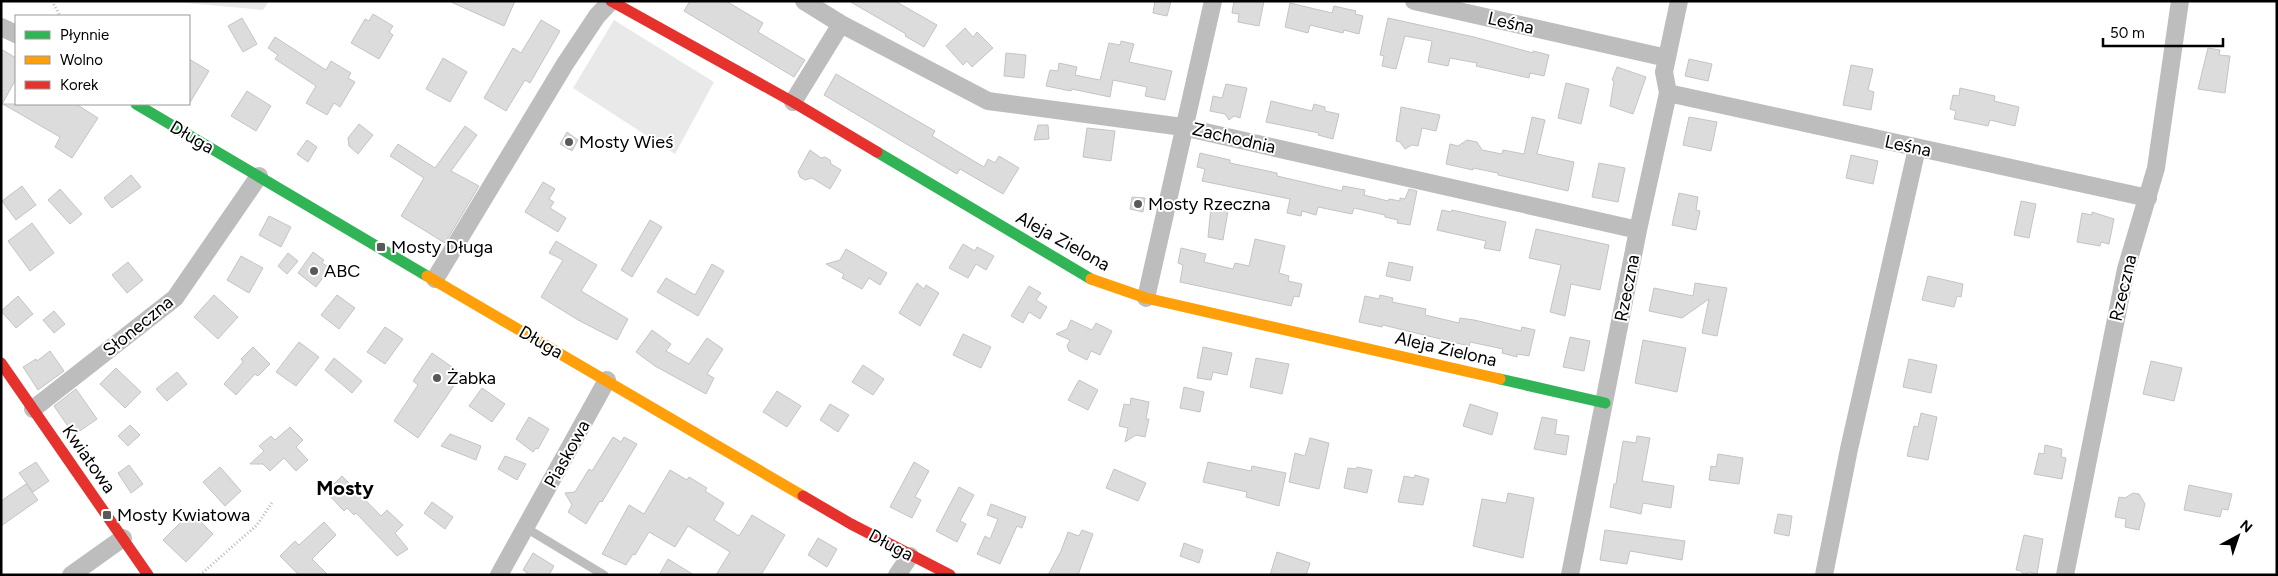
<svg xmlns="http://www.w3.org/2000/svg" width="2278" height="576" font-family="Figtree,sans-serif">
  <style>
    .green { fill: #e9e9e9 }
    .building { fill: #dcdcdc; stroke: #c4c4c4 }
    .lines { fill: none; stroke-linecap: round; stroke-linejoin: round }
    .path { stroke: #b8b8b8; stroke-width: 3; stroke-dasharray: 1 2.5; stroke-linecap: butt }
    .lane { stroke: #bdbdbd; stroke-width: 9 }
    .street { stroke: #bdbdbd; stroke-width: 18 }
    .fast { stroke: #30b455; stroke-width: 11 }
    .slow { stroke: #ff9f0a; stroke-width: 11 }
    .jam { stroke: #e5322d; stroke-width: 11 }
    .poi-dot { fill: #595959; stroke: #fff; stroke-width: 2 }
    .labels { text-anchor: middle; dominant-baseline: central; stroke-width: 4; stroke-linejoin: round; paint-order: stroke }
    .street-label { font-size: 18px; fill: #000; stroke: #fff }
    .poi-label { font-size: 18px; fill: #000; stroke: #fff; text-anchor: start }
    .quarter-label { font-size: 20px; font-weight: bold; fill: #000; stroke: #fff }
  </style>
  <rect width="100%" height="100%" fill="#fff"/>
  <!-- green -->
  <path class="green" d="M165 1H269L263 10Z
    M614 20 714 82 675 154 573 88Z"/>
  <!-- building -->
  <path class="building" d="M449 1H515L504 26Z
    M690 1H726L763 23 758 32 805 60 794 77 684 11Z
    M849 1H895L937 25 924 47 905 36 906 34Z
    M1155 1H1171L1167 16 1153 13Z
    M1234 1H1264L1259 26 1238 22 1239 14 1232 13Z
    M1290 3 1332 13 1334 6 1356 11 1355 14 1363 16 1359 34 1344 30 1343 33 1310 25 1308 33 1285 27Z
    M373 14 393 26 389 32 393 35 379 59 351 43 365 19 369 21Z
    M242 18 257 44 243 52 228 26Z
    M1388 18 1474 37 1533 53V51L1549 55 1544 76 1530 73 1529 78 1476 66 1477 63 1450 58 1448 66 1428 62 1432 41 1405 36 1396 69 1382 66 1384 56 1380 55Z
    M541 20 560 31 530 83 525 80 506 111 484 98 513 48 521 53Z
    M965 28 973 37 977 32 993 48 972 67 967 61 963 65 946 46Z
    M275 37 326 70 331 61 351 73 348 78 355 82 340 107 334 103 327 115 306 103 316 86 275 59 278 55 268 48Z
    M1121 41 1134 44 1129 62 1172 71 1165 100 1145 96 1147 87 1113 80 1110 97 1072 89 1071 91 1046 86 1050 70 1058 71 1059 63 1077 67 1075 75 1100 80 1109 43 1120 45Z
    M2208 48 2220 50 2219 55 2230 56 2225 93 2198 89Z
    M1 49 16 58V79L1 106Z
    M1006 53 1026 55 1024 78 1004 76Z
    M443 58 467 72 450 102 426 89Z
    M189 59 209 71 189 104Z
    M1689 59 1712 64 1708 81 1685 76Z
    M1851 65 1873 69 1868 90 1874 92 1871 110 1843 105Z
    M1617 67 1646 77 1633 114 1610 106 1614 81 1612 80Z
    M836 74 935 131 932 136 984 167 988 159 995 163 999 156 1019 168 1003 194 960 169 957 174 824 95Z
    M1566 83 1589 89 1581 124 1558 118Z
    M1226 84 1247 88 1240 118 1234 116 1229 120 1225 114 1210 111 1213 96 1222 98Z
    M1960 88 1995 96 1994 101 2019 107 2015 126 1990 120 1988 126 1954 119 1956 111 1950 109 1953 95 1959 96Z
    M247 91 271 106 256 131 231 116Z
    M1271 101 1312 111 1314 104 1325 107V111L1339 114 1333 139 1318 135 1319 133 1266 122Z
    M3 104H76L98 118 72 158 55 147 60 137Z
    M1401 107 1440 115 1436 131 1422 128 1418 146 1412 145 1405 149 1400 142 1396 141Z
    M1532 117 1545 120 1537 154 1574 162 1568 191 1498 175V173L1473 168V170L1446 164 1450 144 1458 146 1467 140 1477 142 1482 150 1502 154 1503 150 1524 154Z
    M1689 117 1717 122 1711 151 1683 145Z
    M359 124 373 135 358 154 349 146 348 138Z
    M1038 125H1048L1049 139 1034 140Z
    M465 126 477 135 451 171 479 186 445 243 401 216 424 178 390 156 398 144 435 168Z
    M1087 128 1115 131 1111 161 1083 157Z
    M567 132 578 140 572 151 560 144Z
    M307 140 317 147 308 162 297 154Z
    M810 150 821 158 825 157 830 160 831 164 841 170 830 189 812 178 805 180 800 177 798 172Z
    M1200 153 1230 160V163L1277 173V176L1342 191 1343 186 1365 190 1364 195 1388 201 1389 199 1400 201V198L1405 199 1409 189 1417 191 1410 225 1397 223 1398 220 1385 217V215L1354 208 1352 214 1318 207 1316 215 1302 211 1301 216 1287 213 1290 199 1202 181 1205 169 1197 167Z
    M1851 155 1878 161 1873 184 1846 178Z
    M1599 163 1625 168 1618 202 1592 197Z
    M131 175 141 187 112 208 104 198Z
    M543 182 555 189 549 199 554 202 550 208 566 218 558 232 525 212Z
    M22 186 36 205 16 220 2 201Z
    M60 189 82 214 70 224 48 200Z
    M1679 193 1698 197 1696 210 1700 211 1696 230 1672 225Z
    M1132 197 1145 198 1143 212 1130 209Z
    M2021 201 2036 204 2029 238 2014 235Z
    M1211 207 1228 211 1223 240 1208 237Z
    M1442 210 1451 212 1452 210 1506 222 1500 251 1484 248 1486 241 1437 230Z
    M2092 212 2114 219 2109 244 2101 242 2100 246 2077 242 2082 213 2092 215Z
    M269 216 291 227 281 247 259 235Z
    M650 220 662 227 632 277 621 270Z
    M32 223 54 253 30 271 8 241Z
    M1536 229 1609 245 1600 290 1571 284 1565 316 1550 312 1561 265 1529 258Z
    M1255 239 1285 246 1279 273 1289 276 1288 281 1302 284 1299 297 1294 296 1291 306 1180 282 1183 265 1178 263 1181 248 1206 254 1204 262 1233 269 1235 263 1249 266Z
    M556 241 597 265 581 291 628 319 617 340 578 320 541 297 563 260 549 253Z
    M963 244 975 251 977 247 994 256 986 270 976 264 968 278 949 268Z
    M846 249 887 273 880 285 869 278 862 289 842 278 844 274 826 264 840 260Z
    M313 252 324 260 322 263 330 268 316 287 298 273Z
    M288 253 298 261 287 274 278 266Z
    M241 256 263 268 249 293 227 280Z
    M128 262 143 280 127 293 112 275Z
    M1389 262 1413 267 1410 281 1386 276Z
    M712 264 724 271 698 316 657 292 666 278 695 295Z
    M1928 276 1963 284 1961 297 1957 296 1954 307 1922 300Z
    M917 283 924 289 926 285 939 293 920 326 899 313Z
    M1695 283 1727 288 1717 336 1702 333 1709 299 1682 318 1649 311 1654 288 1693 296Z
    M1029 286 1041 293 1036 300 1047 307 1040 319 1029 312 1023 323 1011 316Z
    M214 295 238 317 218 339 194 317Z
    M337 295 355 308 339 329 321 315Z
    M1380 295 1393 298 1392 302 1426 309 1425 315 1459 323 1460 318 1474 320 1521 331 1522 327 1535 330 1529 356 1517 354V357L1502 353 1503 349 1470 342 1469 346 1383 325 1382 327 1359 322 1365 296 1379 299Z
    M18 296 33 314 16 328 1 311Z
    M54 311 65 324 54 333 43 320Z
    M1071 320 1092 330 1096 323 1112 331 1100 355 1091 351 1087 360 1069 351 1067 346 1070 340 1056 334 1067 329Z
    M385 327 403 339 385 364 367 352Z
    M652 330 671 344 666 351 689 364 707 338 723 349 707 374 714 378 706 394 655 366 636 352Z
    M963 334 991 347 981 368 953 355Z
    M1570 337 1590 341 1584 371 1563 367Z
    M1643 340 1686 348 1677 392 1635 383Z
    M299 342 319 357 296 386 276 372Z
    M253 347 270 364 258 376 255 374 236 395 224 384 243 362 241 359Z
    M1203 347 1232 353 1227 375 1213 372 1211 380 1197 378Z
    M50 351 64 371 38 390 23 367 36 359 37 361Z
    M432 353 462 374 418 438 394 421 418 385 413 381Z
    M334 358 362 381 352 393 325 370Z
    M1256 358 1289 364 1282 394 1250 387Z
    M1909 359 1937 365 1931 393 1903 387Z
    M2151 361 2182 368 2174 401 2143 394Z
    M863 365 884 379 873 395 852 382Z
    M116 368 141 392 125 408 100 384Z
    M177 372 187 384 167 401 156 389Z
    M1079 380 1098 390 1088 410 1068 400Z
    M1184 387 1204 392 1200 412 1180 408Z
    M482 388 505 404 492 422 469 406Z
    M76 389 97 419 74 435 54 406Z
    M777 391 801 406 787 427 763 412Z
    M1131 398 1149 402 1146 419H1149L1145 437 1136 435 1125 442 1128 428 1119 426 1124 404 1130 405Z
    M830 404 849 415 838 432 820 420Z
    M1470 404 1498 413 1492 435 1463 426Z
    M1921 413 1937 417 1928 460 1907 456 1914 426 1918 427Z
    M529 417 549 429 538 449 536 448 533 452 516 439Z
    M1542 417 1557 420 1555 434 1569 436 1566 455 1534 449Z
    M130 425 140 435 128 446 118 436Z
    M290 427 303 440 296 447 308 460 296 471 284 458 270 471 263 464H250L264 451 259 446 271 436 275 440Z
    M450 434 481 446 476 460 441 446Z
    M1637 436 1650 438 1642 481 1674 486 1671 508 1643 503 1641 514 1610 507 1614 484H1616L1623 441 1636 443Z
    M613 437 621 442 624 437 637 444 602 502 600 501 586 524 568 512 572 505 565 493 575 492 589 469 592 471Z
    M1310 438 1329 443 1319 489 1289 482 1295 453 1305 456Z
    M2045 445 2062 449 2061 457 2066 458 2062 479 2034 474 2039 453 2044 454Z
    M1718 454 1743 458 1739 484 1709 480 1711 466 1716 467Z
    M505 456 526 464 517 480 498 469Z
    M36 462 49 481 33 492 19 473Z
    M914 462 929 471 915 497 921 500 912 518 890 507Z
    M1208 462 1251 471 1252 466 1286 473 1279 506 1246 497 1247 492 1203 482Z
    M129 465 143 484 131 493 118 473Z
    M220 467 241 491 225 506 203 482Z
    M1357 467 1372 470 1367 493 1344 488 1348 468 1356 469Z
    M1114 469 1146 483 1138 501 1106 488Z
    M670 470 687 480 689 477 707 488 705 491 724 503 714 520 739 536 752 515 785 535 761 575H716L730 552 688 526 675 547 649 532 635 555 633 554 626 565 602 554 629 505 644 514Z
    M1415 475 1429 479 1423 505 1398 502 1404 476 1414 478Z
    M342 476 381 516 387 510 403 525 395 533 408 549 397 556 356 513 354 515 347 508 344 511 326 492Z
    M26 484 38 500 1 526V501Z
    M2189 485 2232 494 2228 510 2222 509 2220 517 2184 510Z
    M959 487 974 495 960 521 966 524 957 542 936 531Z
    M1508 493 1534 498 1523 558 1473 546 1482 499 1506 503Z
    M2133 493 2139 494 2145 504 2139 530 2125 527 2126 519 2115 517 2119 497 2125 498Z
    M432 502 453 517 445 529 424 513Z
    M991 504 1026 517 1022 528 1017 526 1000 564 977 554 985 536 990 539 998 519 987 515Z
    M191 512 213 534 186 562 163 540Z
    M1778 514 1792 516 1789 536 1774 533Z
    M324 522 336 535 312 559 328 575H299L280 556 295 541 299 545Z
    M1082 530 1093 534 1078 575H1048L1061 551 1068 532 1079 536Z
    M1605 530 1685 541 1682 560 1630 551 1627 564 1600 560Z
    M2024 535 2043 539 2037 574 2029 572 2024 575 2021 571 2016 570Z
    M818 538 837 549 827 567 808 555Z
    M1184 543 1203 550 1199 563 1180 556Z
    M1277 552 1310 563 1306 575H1270Z
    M533 553 554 566 549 575H530L523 570Z
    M668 559 694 575H659Z"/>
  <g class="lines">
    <!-- path -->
    <path class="path" d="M52 1 60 16
      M200 575 257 525 273 501"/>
    <!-- lane -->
    <path class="lane" d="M526 528 604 575"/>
    <!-- street -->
    <path class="street" d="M804 1 841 24 988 101 1183 127 1638 230
      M1414 1 1667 58
      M1 27 16 34
      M1668 93 2148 198
      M793 102 841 24
      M435 279 565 64 597 16 611 1
      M1146 298 1213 1
      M33 409 175 298 259 176
      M71 575 123 538
      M499 575 607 380
      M897 575 910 556
      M1570 575 1638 230 1668 93 1664 72 1679 1
      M1824 575 1849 449 1917 148
      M2065 575 2126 269 2156 168 2180 1"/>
    <!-- fast -->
    <path class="fast" d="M136 104 427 276
      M877 152 1091 279
      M1500 379 1605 403"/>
    <!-- slow -->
    <path class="slow" d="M427 276 803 496
      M1091 279 1146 298 1500 379"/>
    <!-- jam -->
    <path class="jam" d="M611 1 793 102 877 152
      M1 363 148 575
      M803 496 851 524 950 575"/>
  </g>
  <!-- markers -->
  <g class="poi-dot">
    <circle cx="569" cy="142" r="5"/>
    <circle cx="1138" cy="204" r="5"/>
    <rect x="376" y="242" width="10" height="10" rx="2.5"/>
    <circle cx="314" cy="271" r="5"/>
    <circle cx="437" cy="378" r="5"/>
    <rect x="102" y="510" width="10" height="10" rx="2.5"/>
  </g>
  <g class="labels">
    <!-- street labels -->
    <g class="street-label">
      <text transform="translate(1511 23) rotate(13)">Leśna</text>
      <text transform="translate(192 137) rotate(30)">Długa</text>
      <text transform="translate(1234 138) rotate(13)">Zachodnia</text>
      <text transform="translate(1908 146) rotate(12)">Leśna</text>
      <text transform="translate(1063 241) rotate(29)">Aleja Zielona</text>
      <text transform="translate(1627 288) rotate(-79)">Rzeczna</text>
      <text transform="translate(2123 288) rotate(-77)">Rzeczna</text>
      <text transform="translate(138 326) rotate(-39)">Słoneczna</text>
      <text transform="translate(541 342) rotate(30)">Długa</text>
      <text transform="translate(1446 349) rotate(13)">Aleja Zielona</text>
      <text transform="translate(567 454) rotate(-61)">Piaskowa</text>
      <text transform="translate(89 459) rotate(55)">Kwiatowa</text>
      <text transform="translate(891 545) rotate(28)">Długa</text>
    </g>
    <!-- poi labels -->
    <g class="poi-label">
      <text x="579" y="142">Mosty Wieś</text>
      <text x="1148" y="204">Mosty Rzeczna</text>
      <text x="391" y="247">Mosty Długa</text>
      <text x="324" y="271">ABC</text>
      <text x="447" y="378">Żabka</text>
      <text x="117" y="515">Mosty Kwiatowa</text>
    </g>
    <!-- quarter labels -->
    <g class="quarter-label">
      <text x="345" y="488">Mosty</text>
    </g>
  </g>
  <!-- border -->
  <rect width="2278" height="576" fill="none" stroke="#000000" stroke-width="5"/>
  <!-- legend -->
  <rect x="15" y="15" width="175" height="90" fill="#ffffff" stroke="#999999"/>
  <rect x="25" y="31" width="25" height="8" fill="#30b455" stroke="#999999"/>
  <text x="60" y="40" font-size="15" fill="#000000">Płynnie</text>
  <rect x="25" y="56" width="25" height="8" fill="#ff9f0a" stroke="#999999"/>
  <text x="60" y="65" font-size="15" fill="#000000">Wolno</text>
  <rect x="25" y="81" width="25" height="8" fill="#e5322d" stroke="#999999"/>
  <text x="60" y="90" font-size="15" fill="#000000">Korek</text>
  <!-- north arrow -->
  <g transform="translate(2238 536) rotate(40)" stroke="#ffffff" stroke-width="4" paint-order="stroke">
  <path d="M0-4L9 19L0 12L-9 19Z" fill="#000000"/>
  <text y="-8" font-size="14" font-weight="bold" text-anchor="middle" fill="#000000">N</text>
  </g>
  <!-- scale -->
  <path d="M2103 38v8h120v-8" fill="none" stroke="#000000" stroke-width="2.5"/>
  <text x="2110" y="38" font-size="15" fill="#000000" stroke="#ffffff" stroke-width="4" paint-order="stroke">50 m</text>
</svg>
